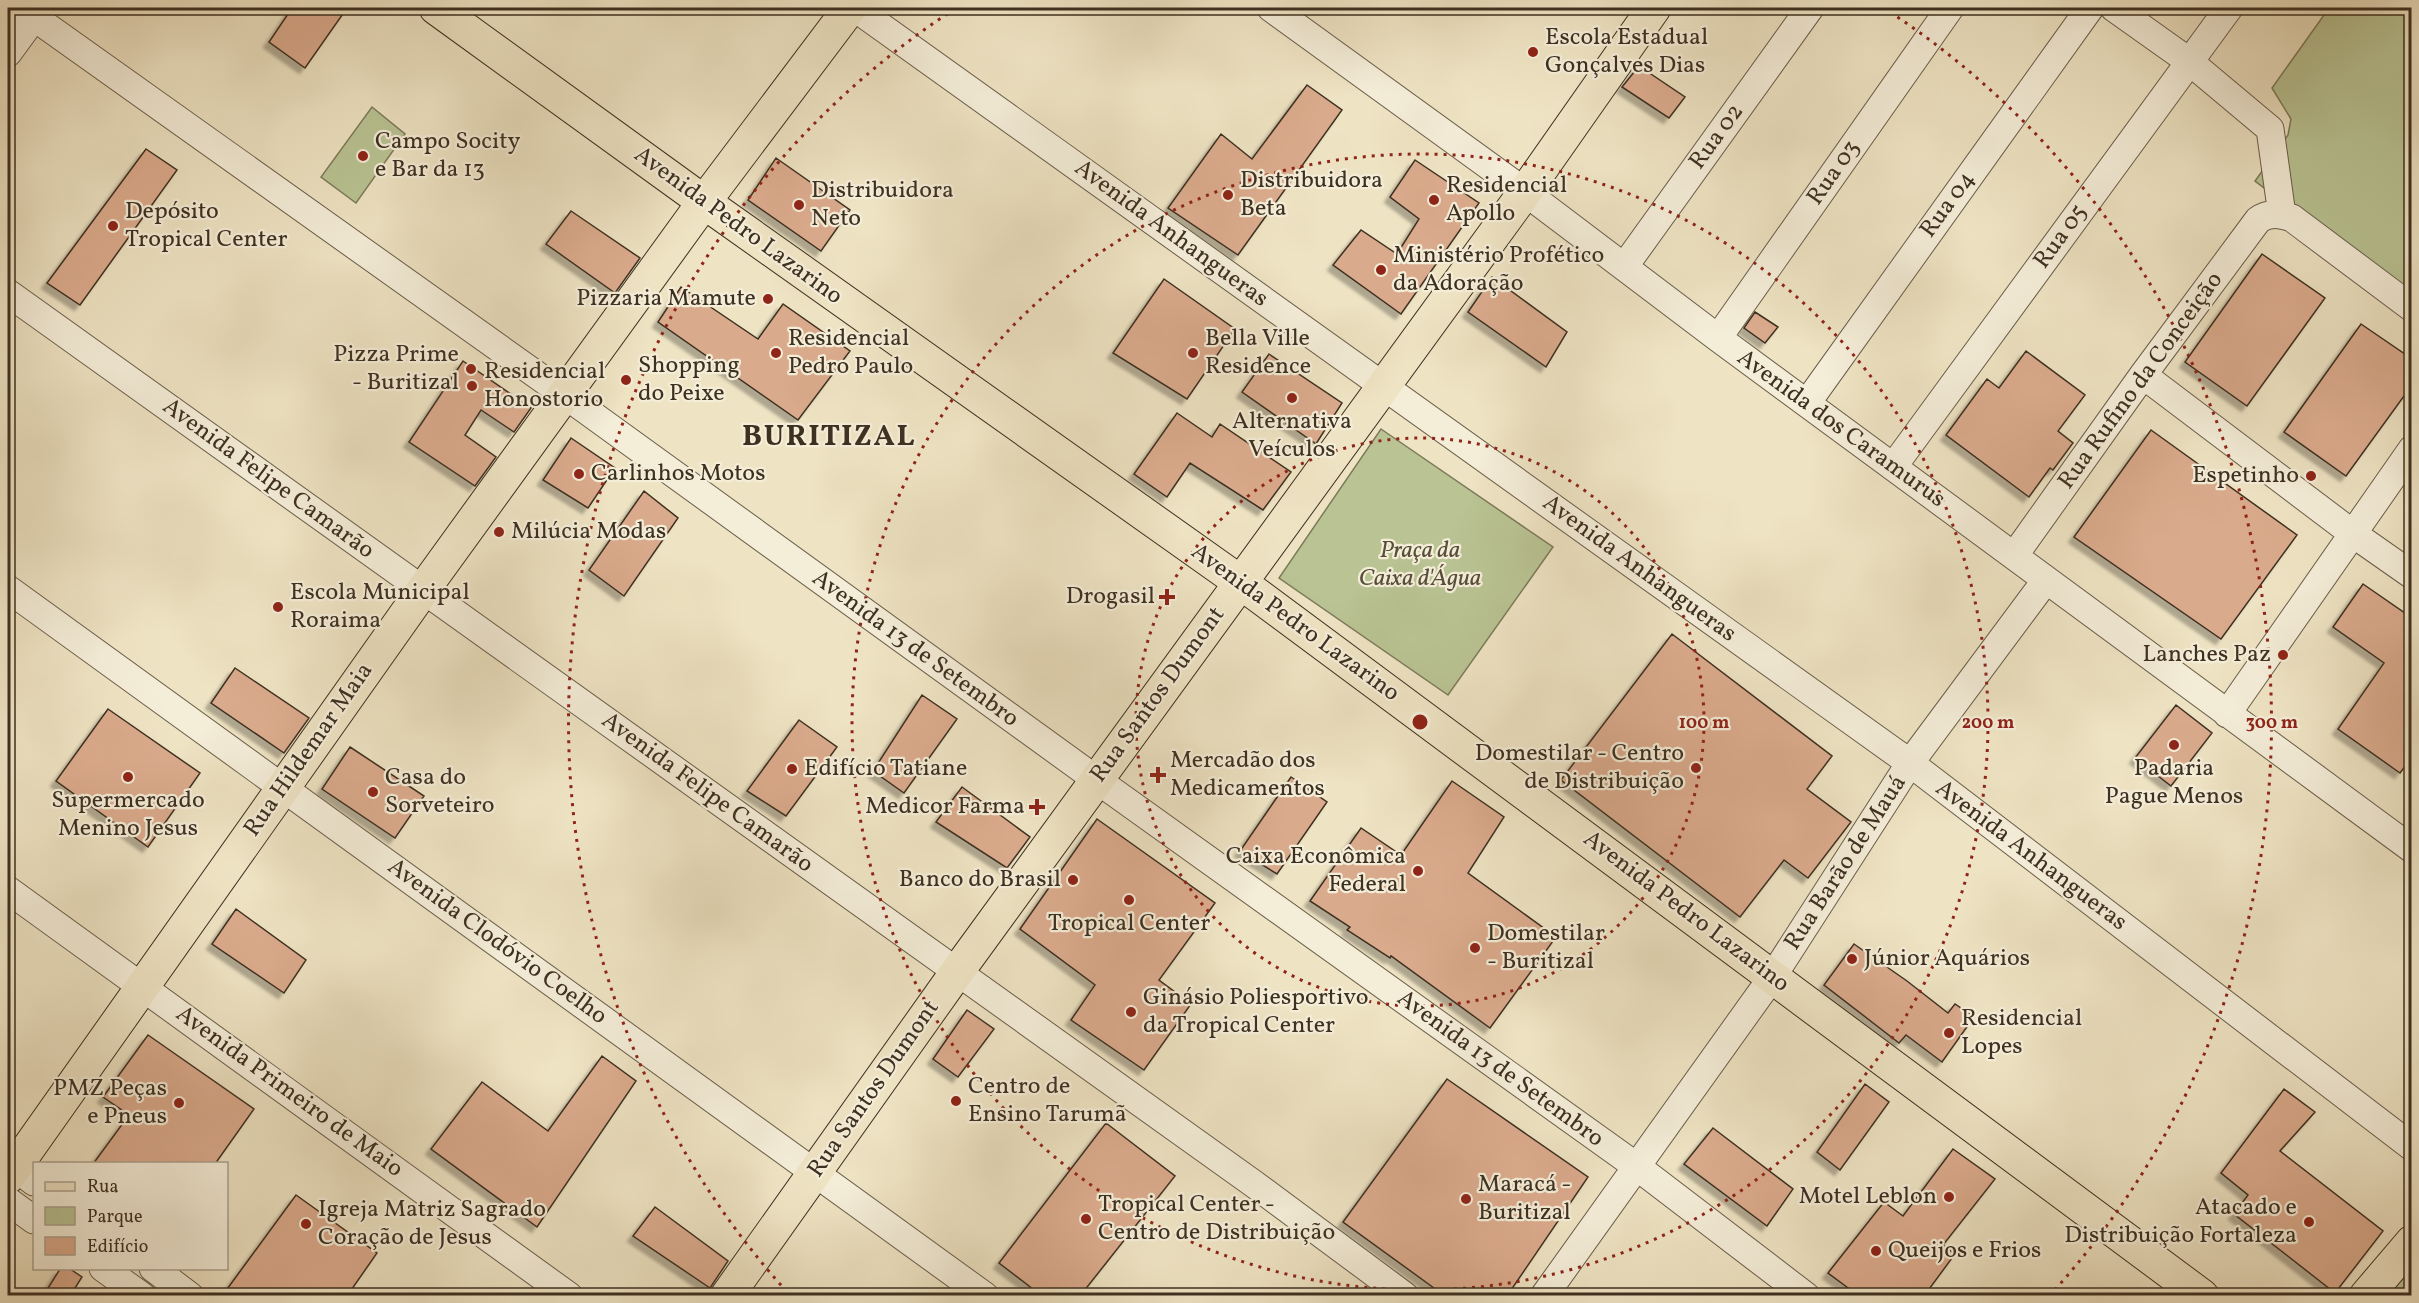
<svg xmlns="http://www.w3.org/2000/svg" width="2419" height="1303" font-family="Vollkorn,serif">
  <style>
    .green { fill: #b9c393; stroke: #7c7a5a; stroke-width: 1.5 }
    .building { fill: #daaa8c; stroke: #3e3021; stroke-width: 1.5; filter: url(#shadow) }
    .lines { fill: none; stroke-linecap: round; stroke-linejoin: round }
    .minor-casing { stroke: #6a5d4a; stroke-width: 29 }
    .major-casing { stroke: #3e3021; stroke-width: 35 }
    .minor { stroke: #f4edd8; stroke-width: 27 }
    .major { stroke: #eee3c3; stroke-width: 33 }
    .ring { fill: none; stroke: #8f2418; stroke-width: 3; stroke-dasharray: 3 6 }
    .poi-dot { fill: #8f2418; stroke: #f4edd8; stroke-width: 2 }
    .labels { text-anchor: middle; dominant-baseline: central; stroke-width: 4.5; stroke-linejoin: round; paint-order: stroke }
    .poi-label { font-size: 24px; fill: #3e3021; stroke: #f4edd8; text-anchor: start }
    .street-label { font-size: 24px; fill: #3e3021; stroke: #f4edd8 }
    .park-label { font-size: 24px; font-style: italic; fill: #574d38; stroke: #f4edd8 }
    .district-label { font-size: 30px; font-weight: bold; letter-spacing: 1.5px; fill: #3e3021; stroke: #f4edd8 }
    .centre { fill: #8f2418; stroke: #f4edd8; stroke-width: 3 }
    .ring-label { font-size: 18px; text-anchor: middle; font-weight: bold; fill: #8f2418; stroke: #f4edd8; stroke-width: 4.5; stroke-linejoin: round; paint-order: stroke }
  </style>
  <defs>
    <filter id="shadow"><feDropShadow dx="-5.5" dy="5.5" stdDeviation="1.5" flood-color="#0004"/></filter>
  </defs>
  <rect width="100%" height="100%" fill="#eee3c3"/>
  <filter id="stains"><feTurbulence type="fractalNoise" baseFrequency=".00333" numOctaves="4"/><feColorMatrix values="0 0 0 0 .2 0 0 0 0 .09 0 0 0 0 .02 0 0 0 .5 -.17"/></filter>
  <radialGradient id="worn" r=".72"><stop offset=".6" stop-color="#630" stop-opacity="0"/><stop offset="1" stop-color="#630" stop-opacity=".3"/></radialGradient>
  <!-- green -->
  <path class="green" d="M2329 8H2411V299L2255 181 2288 135 2291 119 2272 88Z
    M372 107 405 134 356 203 321 177Z
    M1381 429 1553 547 1448 695 1279 578Z
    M2411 1264V1295H2386Z"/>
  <!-- building -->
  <path class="building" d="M292 8H347L305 68 269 42Z
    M1639 66 1685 97 1669 118 1622 87Z
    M1307 85 1342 110 1238 255 1168 208 1221 134 1252 159Z
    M146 149 177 170 80 305 47 283Z
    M776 158 850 210 821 251 748 200Z
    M1415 160 1479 203 1401 314 1333 265 1361 230 1397 254 1419 219 1390 197Z
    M571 211 640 258 615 293 546 244Z
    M2262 254 2325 298 2247 406 2185 362Z
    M1492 277 1567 332 1546 367 1468 312Z
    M1164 279 1235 329 1187 399 1113 353Z
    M681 287 758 339 783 304 850 351 798 420 658 322Z
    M1755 312 1778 327 1765 343 1744 328Z
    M2361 324 2412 359V385L2346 476 2284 432Z
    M2026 351 2085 395 2058 431 2073 443 2053 470 2050 468 2029 497 1946 435 1987 379 1999 388Z
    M1269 354 1342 403 1316 444 1242 392Z
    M463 361 531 408 514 432 481 410 465 435 496 457 475 486 409 442Z
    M1177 413 1212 437 1220 424 1291 472 1263 510 1190 463 1167 497 1134 474Z
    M2151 430 2297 535 2221 639 2074 537Z
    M571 438 615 468 588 508 543 480Z
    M644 491 678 518 624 596 589 570Z
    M2363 584 2412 618V757L2400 773 2338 729 2384 663 2333 627Z
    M1672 634 1832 756 1807 789 1851 822 1808 878 1784 860 1740 917 1561 780Z
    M235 668 309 718 284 753 211 703Z
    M922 695 957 719 904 793 873 771Z
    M2176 705 2212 733 2171 786 2135 758Z
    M108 709 200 773 148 847 56 781Z
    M799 720 837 747 786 816 747 791Z
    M350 747 424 796 395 838 322 789Z
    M1291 777 1327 802 1277 874 1240 851Z
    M1452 781 1504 817 1468 873 1556 937 1490 1028 1391 956 1390 958 1347 930 1350 927 1310 901 1361 828 1401 855Z
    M962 787 1030 837 1007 868 936 822Z
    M1097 819 1215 903 1159 980 1191 1004 1144 1070 1071 1020 1095 985 1020 929Z
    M236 909 306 960 284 993 212 944Z
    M1854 944 1907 981 1948 1013 1955 1004 1974 1017 1942 1062 1906 1035 1899 1043 1824 985Z
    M967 1010 994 1029 958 1077 933 1059Z
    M148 1035 254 1109 215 1164H93L129 1115 103 1097Z
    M602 1056 636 1081 537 1227 431 1149 482 1082 548 1131Z
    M1447 1079 1588 1177 1507 1296H1445L1343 1222Z
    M1865 1084 1889 1102 1840 1170 1817 1152Z
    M2284 1089 2315 1112 2280 1151 2383 1231 2335 1293 2234 1214 2248 1195 2221 1173Z
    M1106 1123 1175 1176 1080 1296H1042L999 1263Z
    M1713 1128 1793 1189 1767 1226 1684 1164Z
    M1953 1149 1995 1179 1943 1245 1955 1254 1924 1296H1859L1828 1273 1884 1202 1903 1216Z
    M296 1195 377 1253 347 1296H222Z
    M655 1207 728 1261 710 1288 633 1236Z
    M60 1269H70L82 1277 70 1296H43Z"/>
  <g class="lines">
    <!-- minor casing -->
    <g class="minor-casing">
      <path id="minor" d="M21 8 565 395 1097 780 1636 1166 1806 1296
        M855 8 1910 763 2412 1147
        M1271 8 1525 192 1718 338 2412 849
        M2114 8 2190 62 2270 129 2282 215
        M8 53 41 8
        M1624 267 1810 8
        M8 293 1254 1184 1405 1296
        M1718 338 1950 8
        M2143 375 2352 533 2412 575
        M1807 403 2090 8
        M1893 467 2229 8
        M2014 556 2143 375 2258 220C2269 212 2280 214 2292 218L2412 308
        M8 589 985 1296
        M2227 714 2412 449
        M8 890 569 1296
        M8 1162 34 1182
        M8 1201 34 1220
        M103 1268 142 1296
        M153 1268 190 1296
        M1544 1296 1773 976 1910 763 2046 580"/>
    </g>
    <!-- major casing -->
    <g class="major-casing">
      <path id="major" d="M436 8 704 202 1240 582 2202 1296
        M8 1177 423 590 704 202 850 8
        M727 1296 957 972 1525 192 1654 8
        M2366 1296 2412 1242"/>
    </g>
    <!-- minor -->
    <use href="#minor" class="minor"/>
    <!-- major -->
    <use href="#major" class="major"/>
  </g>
  <!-- distance rings -->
  <g class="ring">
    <circle cx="1420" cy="722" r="284"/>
    <circle cx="1420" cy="722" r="568"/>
    <path d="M787 1292A852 852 0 0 1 950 12M1890 12A852 852 0 0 1 2053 1292"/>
  </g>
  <!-- markers -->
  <g class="poi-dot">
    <circle cx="1533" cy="52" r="6"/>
    <circle cx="363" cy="156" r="6"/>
    <circle cx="1228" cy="195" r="6"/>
    <circle cx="1434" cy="200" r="6"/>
    <circle cx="799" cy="205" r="6"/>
    <circle cx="113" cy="226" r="6"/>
    <circle cx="1381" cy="270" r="6"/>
    <circle cx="768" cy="299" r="6"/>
    <circle cx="776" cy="353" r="6"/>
    <circle cx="1193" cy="353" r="6"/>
    <circle cx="471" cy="369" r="6"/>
    <circle cx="626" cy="380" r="6"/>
    <circle cx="472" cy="386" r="6"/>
    <circle cx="1292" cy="398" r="6"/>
    <circle cx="579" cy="474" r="6"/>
    <circle cx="2311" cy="476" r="6"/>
    <circle cx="499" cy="532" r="6"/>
    <path d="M1164 588h6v6h6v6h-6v6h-6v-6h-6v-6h6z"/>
    <circle cx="278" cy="607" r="6"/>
    <circle cx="2283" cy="655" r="6"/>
    <circle cx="2174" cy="745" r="6"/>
    <circle cx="1696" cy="768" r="6"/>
    <circle cx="792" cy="769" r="6"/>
    <path d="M1155 766h6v6h6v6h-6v6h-6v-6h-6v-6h6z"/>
    <circle cx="128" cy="777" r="6"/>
    <circle cx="373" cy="792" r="6"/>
    <path d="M1034 798h6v6h6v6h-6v6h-6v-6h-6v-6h6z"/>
    <circle cx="1418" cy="871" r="6"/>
    <circle cx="1073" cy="880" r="6"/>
    <circle cx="1129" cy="900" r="6"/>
    <circle cx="1475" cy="948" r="6"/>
    <circle cx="1852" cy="959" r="6"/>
    <circle cx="1131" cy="1012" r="6"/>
    <circle cx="1949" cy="1033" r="6"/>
    <circle cx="956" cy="1101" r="6"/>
    <circle cx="179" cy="1103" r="6"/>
    <circle cx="1949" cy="1197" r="6"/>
    <circle cx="1466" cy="1199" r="6"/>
    <circle cx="1086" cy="1219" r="6"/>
    <circle cx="2309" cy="1222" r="6"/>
    <circle cx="306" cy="1224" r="6"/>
    <circle cx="1876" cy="1251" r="6"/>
  </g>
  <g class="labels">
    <!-- poi labels -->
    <g class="poi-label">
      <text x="1545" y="38">Escola Estadual<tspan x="1545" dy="28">Gonçalves Dias</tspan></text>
      <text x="375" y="142">Campo Socity<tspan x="375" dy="28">e Bar da 13</tspan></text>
      <text x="1240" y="181">Distribuidora<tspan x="1240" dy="28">Beta</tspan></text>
      <text x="1446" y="186">Residencial<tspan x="1446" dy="28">Apollo</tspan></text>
      <text x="811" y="191">Distribuidora<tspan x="811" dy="28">Neto</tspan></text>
      <text x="125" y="212">Depósito<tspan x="125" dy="28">Tropical Center</tspan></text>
      <text x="1393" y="256">Ministério Profético<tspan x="1393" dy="28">da Adoração</tspan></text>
      <text x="756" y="299" text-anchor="end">Pizzaria Mamute</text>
      <text x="788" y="339">Residencial<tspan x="788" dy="28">Pedro Paulo</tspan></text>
      <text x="1205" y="339">Bella Ville<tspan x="1205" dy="28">Residence</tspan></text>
      <text x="459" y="355" text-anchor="end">Pizza Prime<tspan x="459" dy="28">- Buritizal</tspan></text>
      <text x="638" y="366">Shopping<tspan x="638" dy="28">do Peixe</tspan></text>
      <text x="484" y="372">Residencial<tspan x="484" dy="28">Honostorio</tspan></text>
      <text x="1292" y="422" text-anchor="middle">Alternativa<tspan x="1292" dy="28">Veículos</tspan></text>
      <text x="591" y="474">Carlinhos Motos</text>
      <text x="2299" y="476" text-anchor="end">Espetinho</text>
      <text x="511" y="532">Milúcia Modas</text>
      <text x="290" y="593">Escola Municipal<tspan x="290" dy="28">Roraima</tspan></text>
      <text x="1155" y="597" text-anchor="end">Drogasil</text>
      <text x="2271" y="655" text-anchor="end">Lanches Paz</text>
      <text x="1684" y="754" text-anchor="end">Domestilar - Centro<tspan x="1684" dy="28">de Distribuição</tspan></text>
      <text x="1170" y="761">Mercadão dos<tspan x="1170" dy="28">Medicamentos</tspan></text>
      <text x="804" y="769">Edifício Tatiane</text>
      <text x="2174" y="769" text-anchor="middle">Padaria<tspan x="2174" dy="28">Pague Menos</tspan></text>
      <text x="385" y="778">Casa do<tspan x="385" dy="28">Sorveteiro</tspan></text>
      <text x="128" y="801" text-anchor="middle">Supermercado<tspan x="128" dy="28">Menino Jesus</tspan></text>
      <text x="1025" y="807" text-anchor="end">Medicor Farma</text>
      <text x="1406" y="857" text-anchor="end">Caixa Econômica<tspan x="1406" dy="28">Federal</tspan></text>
      <text x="1061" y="880" text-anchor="end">Banco do Brasil</text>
      <text x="1129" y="924" text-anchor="middle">Tropical Center</text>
      <text x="1487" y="934">Domestilar<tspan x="1487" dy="28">- Buritizal</tspan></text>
      <text x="1864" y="959">Júnior Aquários</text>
      <text x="1143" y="998">Ginásio Poliesportivo<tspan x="1143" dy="28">da Tropical Center</tspan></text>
      <text x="1961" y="1019">Residencial<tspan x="1961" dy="28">Lopes</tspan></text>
      <text x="968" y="1087">Centro de<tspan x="968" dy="28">Ensino Tarumã</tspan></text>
      <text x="167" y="1089" text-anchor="end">PMZ Peças<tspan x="167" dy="28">e Pneus</tspan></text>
      <text x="1478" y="1185">Maracá -<tspan x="1478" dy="28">Buritizal</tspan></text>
      <text x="1937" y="1197" text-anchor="end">Motel Leblon</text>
      <text x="1098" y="1205">Tropical Center -<tspan x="1098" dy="28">Centro de Distribuição</tspan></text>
      <text x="2297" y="1208" text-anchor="end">Atacado e<tspan x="2297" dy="28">Distribuição Fortaleza</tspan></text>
      <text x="318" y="1210">Igreja Matriz Sagrado<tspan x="318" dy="28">Coração de Jesus</tspan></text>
      <text x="1888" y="1251">Queijos e Frios</text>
    </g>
    <!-- street labels -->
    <g class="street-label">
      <text transform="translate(1717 137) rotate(-54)">Rua 02</text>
      <text transform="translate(1834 173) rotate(-55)">Rua 03</text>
      <text transform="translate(1948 205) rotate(-54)">Rua 04</text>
      <text transform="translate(738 226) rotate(36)">Avenida Pedro Lazarino</text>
      <text transform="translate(1171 234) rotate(36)">Avenida Anhangueras</text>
      <text transform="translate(2061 237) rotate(-54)">Rua 05</text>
      <text transform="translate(2141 381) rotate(-54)">Rua Rufino da Conceição</text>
      <text transform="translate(1841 429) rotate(36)">Avenida dos Caramurus</text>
      <text transform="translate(268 479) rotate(36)">Avenida Felipe Camarão</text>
      <text transform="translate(1639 569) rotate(36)">Avenida Anhangueras</text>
      <text transform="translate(1295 623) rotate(36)">Avenida Pedro Lazarino</text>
      <text transform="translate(915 649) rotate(36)">Avenida 13 de Setembro</text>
      <text transform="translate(1158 695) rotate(-54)">Rua Santos Dumont</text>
      <text transform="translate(309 750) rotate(-55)">Rua Hildemar Maia</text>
      <text transform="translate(707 793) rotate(36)">Avenida Felipe Camarão</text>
      <text transform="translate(2031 856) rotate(37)">Avenida Anhangueras</text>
      <text transform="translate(1846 863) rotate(-57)">Rua Barão de Mauá</text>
      <text transform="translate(1686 912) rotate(37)">Avenida Pedro Lazarino</text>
      <text transform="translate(497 942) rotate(36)">Avenida Clodóvio Coelho</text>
      <text transform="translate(1500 1069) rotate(36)">Avenida 13 de Setembro</text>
      <text transform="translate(874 1089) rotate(-55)">Rua Santos Dumont</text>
      <text transform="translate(289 1092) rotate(36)">Avenida Primeiro de Maio</text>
    </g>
    <!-- park labels -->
    <g class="park-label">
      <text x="1420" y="551">Praça da<tspan x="1420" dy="28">Caixa d'Água</tspan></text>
    </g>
    <!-- district labels -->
    <g class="district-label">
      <text x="829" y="437">BURITIZAL</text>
    </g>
  </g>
  <circle cx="1420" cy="722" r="9" class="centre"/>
  <g class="ring-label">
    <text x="1704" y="728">100 m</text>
    <text x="1988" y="728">200 m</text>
    <text x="2272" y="728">300 m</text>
  </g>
  <!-- margin -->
  <rect width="2419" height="1303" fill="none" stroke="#eee3c3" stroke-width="30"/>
  <rect x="9" y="9" width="2401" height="1285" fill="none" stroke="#3e3021" stroke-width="3"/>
  <rect x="15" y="15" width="2389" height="1273" fill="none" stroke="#3e3021" stroke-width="1.5"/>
  <!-- legend -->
  <rect x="33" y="1162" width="195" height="108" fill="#f4edd8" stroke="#aba18f" stroke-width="1.5"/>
  <rect x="45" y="1182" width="30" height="9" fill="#eee3c3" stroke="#aba18f" stroke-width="1.5"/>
  <text x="87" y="1192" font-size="18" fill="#3e3021">Rua</text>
  <rect x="45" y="1207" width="30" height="18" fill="#b9c393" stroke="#aba18f" stroke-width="1.5"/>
  <text x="87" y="1222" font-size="18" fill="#3e3021">Parque</text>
  <rect x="45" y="1237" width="30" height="18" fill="#daaa8c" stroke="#aba18f" stroke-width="1.5"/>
  <text x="87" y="1252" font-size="18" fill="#3e3021">Edifício</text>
  <rect width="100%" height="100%" filter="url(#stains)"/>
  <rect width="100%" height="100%" fill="url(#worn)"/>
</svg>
